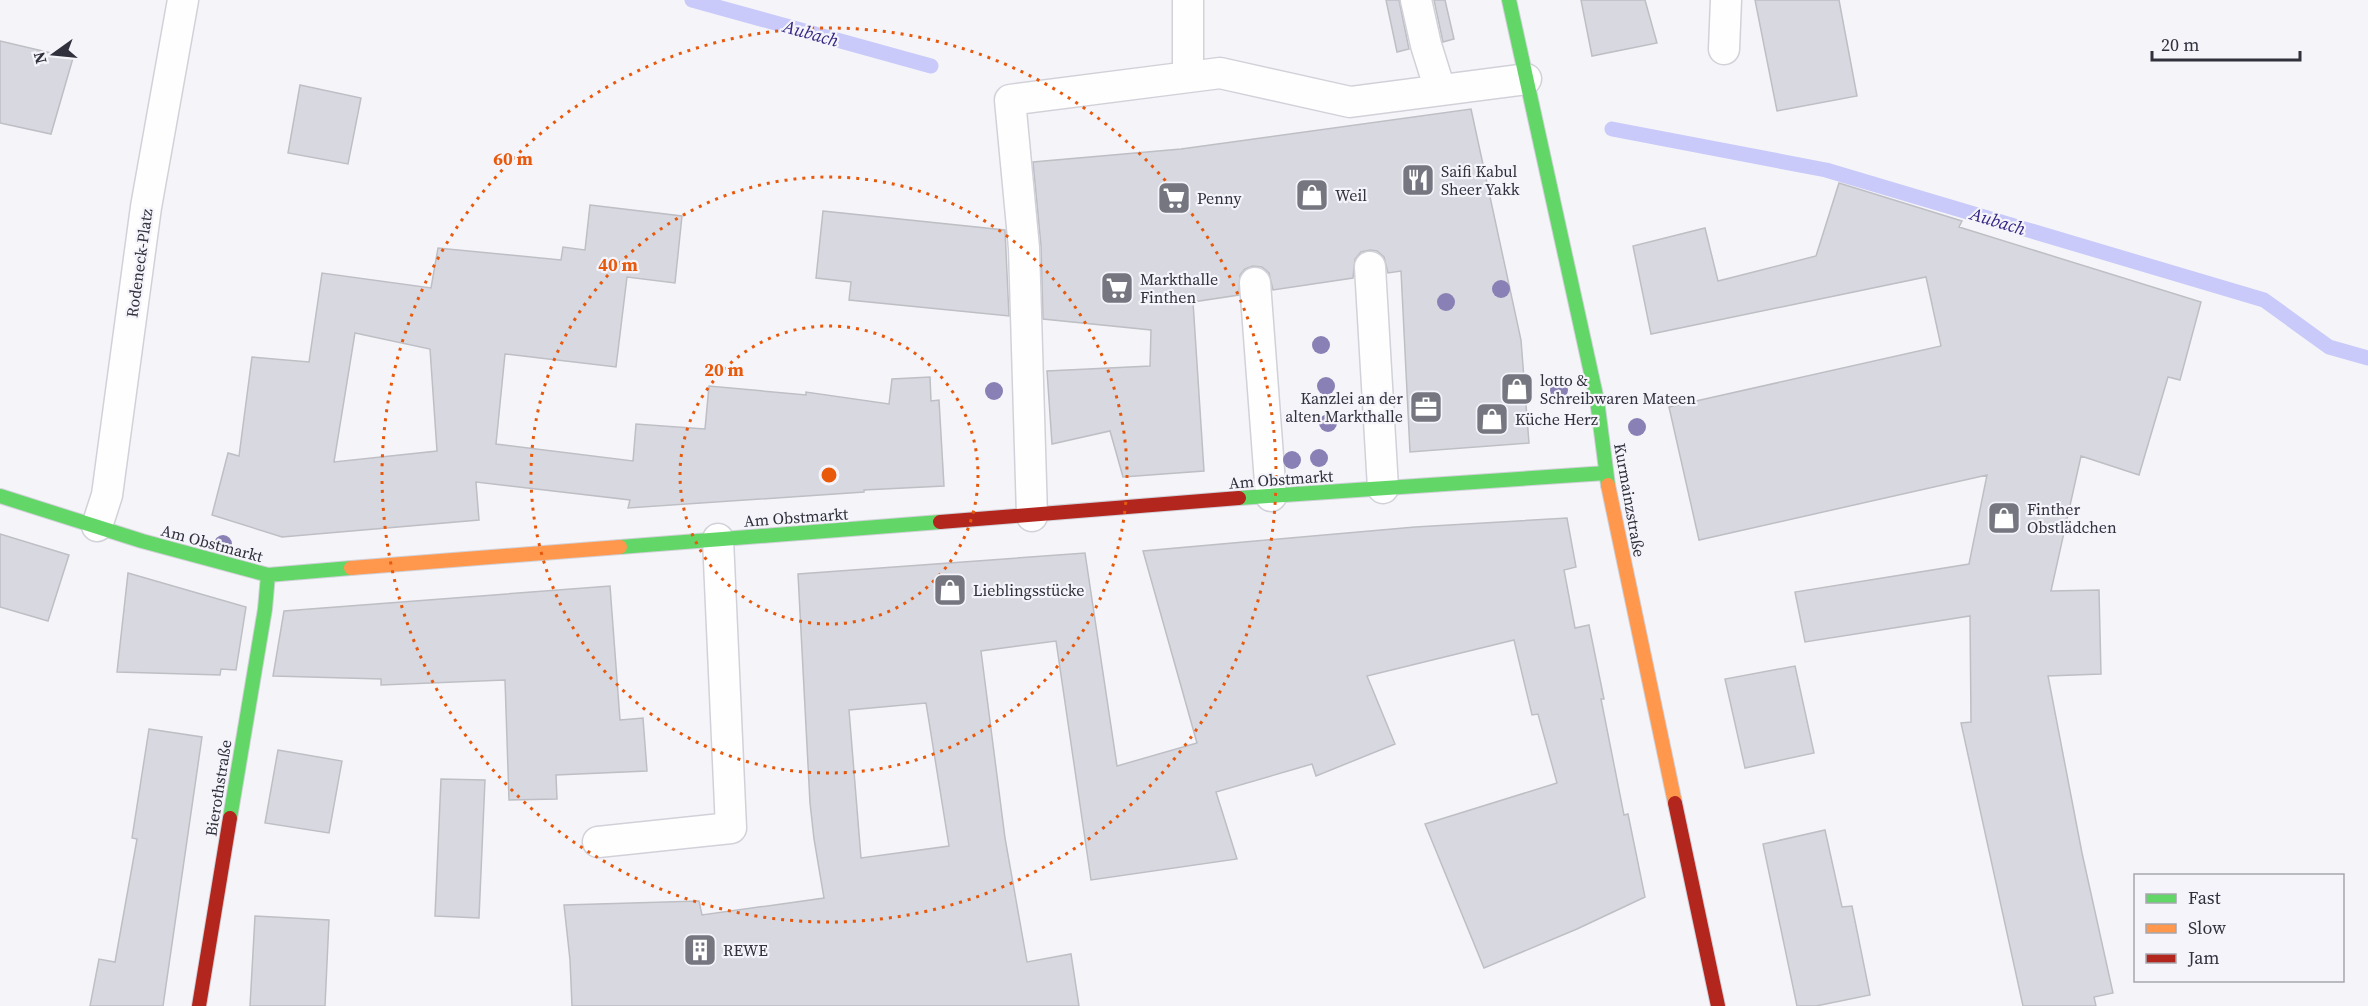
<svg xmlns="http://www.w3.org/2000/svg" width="2368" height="1006" font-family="'Source Serif 4',serif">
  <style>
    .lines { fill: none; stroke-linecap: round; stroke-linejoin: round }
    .stream { stroke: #c9cafa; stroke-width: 15 }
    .building { fill: #d7d8e0; stroke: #bebec5; stroke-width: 1.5; fill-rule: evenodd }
    .lane-casing { stroke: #d1d1d9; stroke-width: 33 }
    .fast-casing { stroke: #d1d1d9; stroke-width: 16 }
    .slow-casing { stroke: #d1d1d9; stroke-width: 16 }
    .jam-casing { stroke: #d1d1d9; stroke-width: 16 }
    .lane { stroke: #fefefe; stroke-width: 30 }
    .fast { stroke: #63d668; stroke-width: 14 }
    .slow { stroke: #ff974d; stroke-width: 14 }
    .jam { stroke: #b3261e; stroke-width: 14 }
    .tree { fill: #8981b5 }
    .ring { fill: none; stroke: #e8590c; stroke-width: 3; stroke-dasharray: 3 6 }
    .labels { text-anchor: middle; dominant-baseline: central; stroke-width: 4.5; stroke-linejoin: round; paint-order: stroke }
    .poi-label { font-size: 16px; fill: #30313d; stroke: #f4f4fa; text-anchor: start }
    .street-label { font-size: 16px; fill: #30313d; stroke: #f4f4fa }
    .water-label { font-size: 18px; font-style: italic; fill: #362884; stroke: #f4f4fa }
    .centre { fill: #e8590c; stroke: #f4f4fa; stroke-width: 3 }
    .ring-label { font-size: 18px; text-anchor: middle; font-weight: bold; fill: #e8590c; stroke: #f4f4fa; stroke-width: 4.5; stroke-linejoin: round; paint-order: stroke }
  </style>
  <rect width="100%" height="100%" fill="#f5f5f9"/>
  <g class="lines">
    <!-- stream -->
    <path class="stream" d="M692 0 931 66
      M1612 129 1826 170 2264 300 2329 347 2368 358"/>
  </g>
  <!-- building -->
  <path class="building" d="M1386 0H1399L1409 49 1397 52Z
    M1434 0H1445L1454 39 1443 42Z
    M1581 0H1645L1657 43 1592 56Z
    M1755 0H1839L1857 96 1777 111Z
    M0 41 73 58 51 134 0 123Z
    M300 85 361 98 348 164 288 153Z
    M1471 109 1521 340 1529 443 1410 452 1401 271 1388 273 1384 257 1377 251 1370 250 1361 252 1355 259 1353 278 1273 290 1269 273 1262 267 1253 266 1245 269 1240 275 1239 295 1193 302 1204 471 1123 477 1110 431 1052 444 1047 371 1150 366 1151 330 1043 319 1041 246 1033 162 1181 149Z
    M1839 183 1962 221 1959 227 2201 302 2180 380 2168 377 2139 475 2081 456 2051 591 2099 590 2101 674 2048 676 2082 853 2113 993 2094 997 2096 1006H2023L1961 723 1971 722 1970 616 1805 642 1795 592 1969 564 1987 475 1699 540 1669 407 1941 346 1926 277 1651 334 1633 246 1705 228 1718 281 1816 256Z
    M590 205 682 216 675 283 627 277 616 367 505 354 496 444 633 461 636 424 705 429 709 386 806 395V392L889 404 892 379 930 377 931 401 939 400 944 486 864 490V492L628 508 630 500 476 482 479 520 282 537 212 515 228 453 239 456 252 357 309 362 322 273 431 288 438 248 561 260 563 247 585 250ZM355 333 430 349 437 451 334 462Z
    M823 211 1005 230 1009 316 849 300 851 282 816 278Z
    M1567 518 1576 567 1564 570 1575 628 1589 625 1604 699H1601L1624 815 1628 814 1645 897 1577 929 1484 968 1425 824 1557 783 1538 714 1532 715 1514 640 1367 676 1395 744 1316 776 1312 764 1216 792 1237 859 1091 880 1056 641 981 651 1005 838 1027 962 1071 954 1079 1006H572L570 960 564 905 699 901 702 915 824 898 814 839 810 803 798 574 1085 553 1117 766 1197 743 1143 551 1415 527ZM926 703 949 846 861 858 849 710Z
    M0 534 69 555 48 621 0 607Z
    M128 573 246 607 236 670 221 669 220 675 117 672Z
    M610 586 620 720 643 718 647 771 556 775 557 799 509 800 505 680 381 685V679L273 676 284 611Z
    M1795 666 1814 753 1745 768 1725 679Z
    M149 729 202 737 163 1006H90L99 959 115 962 137 839 132 838Z
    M278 750 342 761 329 833 265 823Z
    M441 779 485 780 479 918 435 916Z
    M1825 830 1842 907 1852 906 1870 995 1816 1006H1797L1763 844Z
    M255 916 329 920 325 1006H250Z"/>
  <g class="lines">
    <!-- lane casing -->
    <g class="lane-casing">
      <path id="lane" d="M1188 0V77
        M1416 0 1426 45 1440 90
        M1724 49 1726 0
        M1370 267 1383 488
        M1255 283 1271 496
        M1032 516 1024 248 1010 100 1220 73 1350 102 1526 79
        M97 526 107 495 146 207 183 0
        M598 842 731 828 718 539"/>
    </g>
    <!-- fast casing -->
    <g class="fast-casing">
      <path id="fast" d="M1509 0 1597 400 1608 485
        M0 496 142 541 268 575 351 568
        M1239 498 1606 473
        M620 547 940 522
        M230 818 265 609 268 575"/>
    </g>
    <!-- slow casing -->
    <g class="slow-casing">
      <path id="slow" d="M1608 485 1675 803
        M351 568 620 547"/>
    </g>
    <!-- jam casing -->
    <g class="jam-casing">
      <path id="jam" d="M940 522 1239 498
        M1675 803 1718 1006
        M199 1006 230 818"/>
    </g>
    <!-- lane -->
    <use href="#lane" class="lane"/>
    <!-- fast -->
    <use href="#fast" class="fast"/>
    <!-- slow -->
    <use href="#slow" class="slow"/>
    <!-- jam -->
    <use href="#jam" class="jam"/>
  </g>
  <!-- trees -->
  <g class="tree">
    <circle cx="1501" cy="289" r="9"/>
    <circle cx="1446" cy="302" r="9"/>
    <circle cx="1321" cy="345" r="9"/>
    <circle cx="1326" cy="386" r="9"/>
    <circle cx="1559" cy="390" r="9"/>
    <circle cx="994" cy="391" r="9"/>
    <circle cx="1328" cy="423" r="9"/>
    <circle cx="1637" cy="427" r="9"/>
    <circle cx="1319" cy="458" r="9"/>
    <circle cx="1292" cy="460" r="9"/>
    <circle cx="223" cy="544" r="9"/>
  </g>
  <!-- distance rings -->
  <g class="ring">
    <circle cx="829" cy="475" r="149"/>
    <circle cx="829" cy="475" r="298"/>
    <circle cx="829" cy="475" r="447"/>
  </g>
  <!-- icons -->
  <defs>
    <g id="restaurant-square" transform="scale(1.725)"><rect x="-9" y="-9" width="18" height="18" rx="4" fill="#75767f" stroke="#f4f4fa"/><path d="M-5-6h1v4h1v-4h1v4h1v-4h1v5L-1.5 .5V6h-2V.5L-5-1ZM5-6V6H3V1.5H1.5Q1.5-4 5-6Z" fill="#fff"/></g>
    <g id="shop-square" transform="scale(1.725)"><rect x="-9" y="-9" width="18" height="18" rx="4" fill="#75767f" stroke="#f4f4fa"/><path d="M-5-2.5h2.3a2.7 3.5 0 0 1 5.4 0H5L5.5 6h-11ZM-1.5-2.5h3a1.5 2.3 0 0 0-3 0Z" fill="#fff"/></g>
    <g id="supermarket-square" transform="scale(1.725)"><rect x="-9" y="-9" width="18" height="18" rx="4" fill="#75767f" stroke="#f4f4fa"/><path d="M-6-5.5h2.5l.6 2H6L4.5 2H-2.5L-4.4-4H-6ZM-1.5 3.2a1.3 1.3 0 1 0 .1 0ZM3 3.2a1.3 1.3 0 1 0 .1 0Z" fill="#fff"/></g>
    <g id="office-square" transform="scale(1.725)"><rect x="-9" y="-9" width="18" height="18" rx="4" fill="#75767f" stroke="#f4f4fa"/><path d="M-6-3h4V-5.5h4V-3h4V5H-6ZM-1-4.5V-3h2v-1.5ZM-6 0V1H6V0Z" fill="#fff"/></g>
    <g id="building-square" transform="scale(1.725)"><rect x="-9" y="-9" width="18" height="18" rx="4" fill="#75767f" stroke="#f4f4fa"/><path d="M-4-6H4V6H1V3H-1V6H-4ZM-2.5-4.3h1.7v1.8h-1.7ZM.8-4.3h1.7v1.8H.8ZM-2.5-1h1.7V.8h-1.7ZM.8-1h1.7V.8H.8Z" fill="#fff"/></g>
  </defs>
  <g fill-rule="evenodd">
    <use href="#restaurant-square" x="1418" y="180"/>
    <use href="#shop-square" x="1312" y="195"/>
    <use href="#supermarket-square" x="1174" y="198"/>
    <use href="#supermarket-square" x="1117" y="288"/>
    <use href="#shop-square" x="1517" y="389"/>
    <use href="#office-square" x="1426" y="407"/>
    <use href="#shop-square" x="1492" y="419"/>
    <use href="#shop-square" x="2004" y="518"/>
    <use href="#shop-square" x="950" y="590"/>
    <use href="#building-square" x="700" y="950"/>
  </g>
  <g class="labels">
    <!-- poi labels -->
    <g class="poi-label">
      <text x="1441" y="171">Saifi Kabul<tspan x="1441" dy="18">Sheer Yakk</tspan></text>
      <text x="1335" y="195">Weil</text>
      <text x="1197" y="198">Penny</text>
      <text x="1140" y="279">Markthalle<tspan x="1140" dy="18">Finthen</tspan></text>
      <text x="1540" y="380">lotto &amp;<tspan x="1540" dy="18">Schreibwaren Mateen</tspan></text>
      <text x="1403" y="398" text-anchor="end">Kanzlei an der<tspan x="1403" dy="18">alten Markthalle</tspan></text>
      <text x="1515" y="419">Küche Herz</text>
      <text x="2027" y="509">Finther<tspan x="2027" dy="18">Obstlädchen</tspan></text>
      <text x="973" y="590">Lieblingsstücke</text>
      <text x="723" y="950">REWE</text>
    </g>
    <!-- street labels -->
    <g class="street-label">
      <text transform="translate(139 263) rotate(-82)">Rodeneck-Platz</text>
      <text transform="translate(1281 479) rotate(-4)">Am Obstmarkt</text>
      <text transform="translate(1630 500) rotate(80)">Kurmainzstraße</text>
      <text transform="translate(796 517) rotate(-4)">Am Obstmarkt</text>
      <text transform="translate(212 543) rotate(15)">Am Obstmarkt</text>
      <text transform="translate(218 788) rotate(-81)">Bierothstraße</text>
    </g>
    <!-- water labels -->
    <g class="water-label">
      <text transform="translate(811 33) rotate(16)">Aubach</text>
      <text transform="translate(1998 221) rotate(17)">Aubach</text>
    </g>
  </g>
  <circle cx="829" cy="475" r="9" class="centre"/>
  <g class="ring-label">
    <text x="513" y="165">60 m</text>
    <text x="618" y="271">40 m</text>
    <text x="724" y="376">20 m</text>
  </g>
  <!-- legend -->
  <rect x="2134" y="874" width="210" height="108" fill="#f4f4fa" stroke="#a6a6ae" stroke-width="1.5"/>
  <rect x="2146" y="894" width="30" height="9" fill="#63d668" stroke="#a6a6ae" stroke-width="1.5"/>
  <text x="2188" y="904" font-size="18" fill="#30313d">Fast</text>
  <rect x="2146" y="924" width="30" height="9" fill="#ff974d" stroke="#a6a6ae" stroke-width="1.5"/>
  <text x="2188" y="934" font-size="18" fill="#30313d">Slow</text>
  <rect x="2146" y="954" width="30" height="9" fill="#b3261e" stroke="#a6a6ae" stroke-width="1.5"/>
  <text x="2188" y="964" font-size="18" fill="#30313d">Jam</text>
  <!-- north arrow -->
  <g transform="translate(54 54) rotate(255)" stroke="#f4f4fa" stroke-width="4.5" paint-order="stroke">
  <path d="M0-4.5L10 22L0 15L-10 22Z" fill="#30313d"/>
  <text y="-9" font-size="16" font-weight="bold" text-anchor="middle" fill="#30313d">N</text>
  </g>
  <!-- scale -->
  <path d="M2152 51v9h148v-9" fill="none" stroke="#30313d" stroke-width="3"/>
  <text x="2161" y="51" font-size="18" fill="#30313d" stroke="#f4f4fa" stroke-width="4.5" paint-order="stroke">20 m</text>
</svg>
